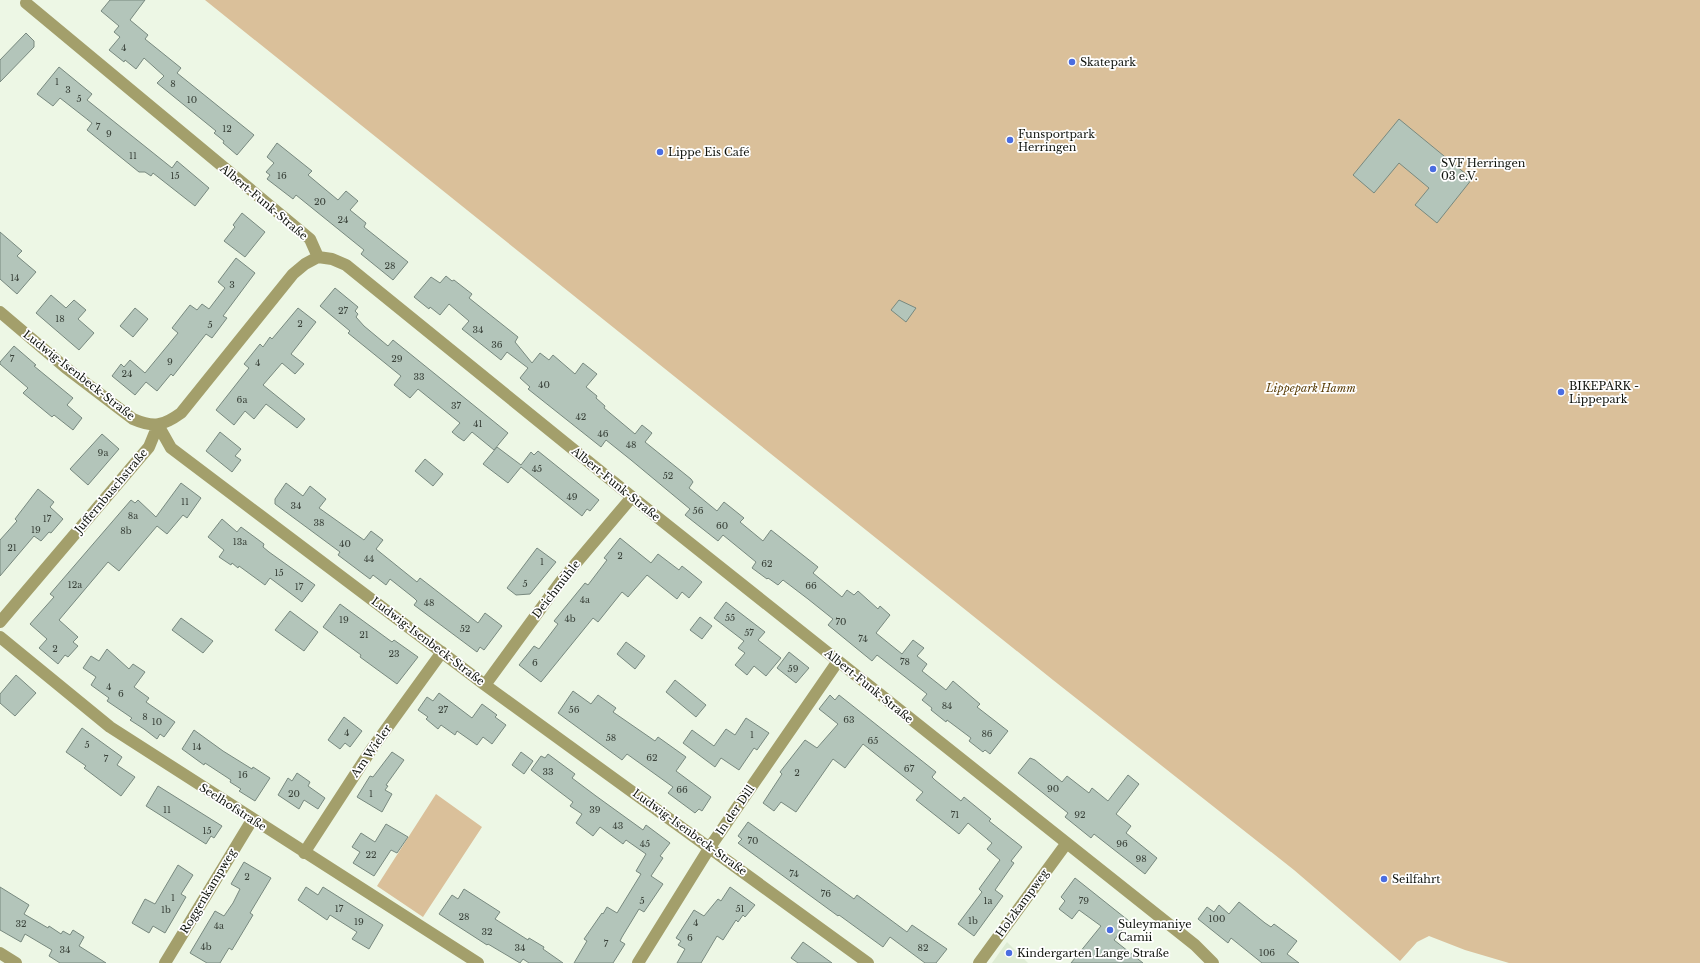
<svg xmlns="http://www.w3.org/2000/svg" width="1700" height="963" font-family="'Libre Baskerville',serif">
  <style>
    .built { fill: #ddebd3 }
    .green { fill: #dac09a }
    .building { fill: #b3c5ba; stroke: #78897f }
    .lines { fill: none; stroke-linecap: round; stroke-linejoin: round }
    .street { stroke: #a39f6b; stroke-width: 12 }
    .poi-dot { fill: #4a6de1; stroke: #fff; stroke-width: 1.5 }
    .labels { text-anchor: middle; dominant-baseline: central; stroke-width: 3.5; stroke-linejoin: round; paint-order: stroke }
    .number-label { font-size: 9px; fill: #384038 }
    .poi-label { font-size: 11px; fill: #0f130d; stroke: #fff; text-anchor: start }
    .street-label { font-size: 11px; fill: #0f130d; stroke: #fff }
    .park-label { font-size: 11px; font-style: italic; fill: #5b3e08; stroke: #fff }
  </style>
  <rect width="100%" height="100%" fill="#edf7e5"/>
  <!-- built -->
  <path class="built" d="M1007 942 1028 963H992Z"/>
  <!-- green -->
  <path class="green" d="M205 0H1700V963H1509L1465 950 1429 936 1417 942 1400 961 1294 870 1053 680Z
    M436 794 482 827 423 917 377 886Z"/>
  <!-- building -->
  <path class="building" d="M110 0H145L130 20 148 35 145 39 181 68 177 73 254 135 237 155 223 143 224 141 214 133 216 131 157 83 164 76 144 58 136 69 125 60 124 62 109 50 120 37 114 32 119 26 101 11Z
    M26 33 34 41V47L0 82V60Z
    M59 67 92 94 87 100 172 168 177 161 209 188 195 206 153 173 151 176 145 172H139L87 130 92 123 60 98 53 106 37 94Z
    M1399 119 1472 179 1437 223 1415 205 1429 188 1399 163 1374 193 1353 175Z
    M277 143 312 171 308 175 338 200 346 191 358 201 350 210 366 223 364 227 408 262 393 280 361 254 364 250 296 195 293 199 267 179 270 175 266 172 274 163 267 157Z
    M242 213 265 232 245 257 224 241 235 227 233 225Z
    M0 232 22 251 17 256 36 272 17 294 0 279Z
    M236 258 255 273 223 316 227 318 212 338 206 334 173 376 171 374 157 391 146 382 135 395 112 376 121 364 124 367 130 360 145 373 178 333 172 328 190 305 197 310 202 304 209 309 225 288 218 282Z
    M446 276 452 281 454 280 472 294 469 298 518 337 515 342 532 363 540 353 549 360 553 355 575 374 583 363 597 374 586 387 597 396 596 398 605 406 604 408 635 434 642 425 652 433 645 442 691 479 693 482 689 488 717 511 724 502 744 518 740 522 763 541 771 530 818 567 813 573 842 597 847 590 854 595 858 591 878 609 880 606 890 615 876 633 902 654 913 640 924 648 917 656 927 664 922 671 946 690 953 681 980 704 977 707 1008 731 990 754 985 750 983 752 969 741 971 738 947 720 946 722 931 710 932 708 922 700 927 694 877 655 872 661 828 625 833 619 808 599 783 580 778 585 768 578 767 579 752 568 756 562 723 535 718 541 685 515 690 509 631 460 606 440 601 447 528 389 530 387 520 378 528 368 507 352 501 360 462 329 469 321 449 304 440 315 430 307 429 309 414 297 431 277 440 283Z
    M335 288 358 307 355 311 358 314 356 317 364 326 388 346 393 340 508 433 494 450 472 432 464 441 458 437 452 432 460 423 418 389 410 398 394 385 401 376 348 333 350 331 320 306Z
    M51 295 66 308 74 300 86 310 78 319 94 333 79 350 36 313Z
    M899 300 916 308 906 322 891 310Z
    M135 308 148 319 133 337 120 326Z
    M298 308 316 322 291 354 304 364 295 374 282 363 263 385 305 419 297 428 266 404 254 419 245 411 234 425 216 410 249 368 244 364 260 344 263 347 270 337 272 339Z
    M14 346 36 365 34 366 73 398 67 405 82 418 73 430 54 415 52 417 23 393 28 388 0 364V362Z
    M220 432 241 449 235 456 241 460 232 472 206 451Z
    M102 434 119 449 88 485 70 469Z
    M497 447 521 465 531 452 534 455 538 451 599 500 590 511 587 509 582 516 521 467 508 483 483 464Z
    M425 459 443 474 433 486 415 471Z
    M181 483 201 498 187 518 183 515 167 534 157 526 119 571 108 562 59 620 78 637 73 642 78 646 68 657 65 655 58 664 39 648 47 639 30 624 54 597 50 594 131 500 135 503 138 500 156 517Z
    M286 483 303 496 310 486 326 499 319 508 364 540 371 531 383 540 376 549 417 582 420 578 478 623 485 613 502 626 484 650 480 647 477 652 414 605 417 601 414 598 390 579 386 585 373 575 370 579 338 555 340 552 275 504V499Z
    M38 489 54 502 50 507 63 519 51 533 49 532 41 541 34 536 0 576V540L17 521 15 519Z
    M222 519 237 532 241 527 264 544 263 547 269 552 315 585 302 602 270 578 265 585 239 566 238 568 232 563 231 565 219 557 224 550 208 537Z
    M620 538 651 563 658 554 679 570 682 566 702 582 689 598 682 592 677 599 647 575 628 597 622 592 598 622 593 618 541 682 519 665 534 646 539 649 558 624 554 621 585 583 588 585 607 560 604 558Z
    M537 548 556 562 530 594 516 595 507 588Z
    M726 602 765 632 758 640 781 658 766 676 754 666 747 675 735 665 745 653 738 648 744 641 714 618Z
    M340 604 392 642 394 640 418 657 397 684 360 657 361 655 323 627Z
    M290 611 318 632 304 651 275 630Z
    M700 617 712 626 702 639 690 630Z
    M181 618 213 641 203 653 172 630Z
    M626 642 645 656 635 669 617 654Z
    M107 649 129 669 133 664 145 672 134 687 149 698 146 702 175 722 164 737 160 734 157 739 144 729 130 720 132 718 107 701 109 698 91 685 96 677 83 668 91 656 99 661Z
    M789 652 809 668 796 683 777 668Z
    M16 675 36 693 15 716 0 703V694Z
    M675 680 706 705 696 717 666 692Z
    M573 691 591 704 598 695 616 708 613 712 655 741 658 737 686 757 676 771 711 797 702 811 699 809 695 813 668 793 673 787 627 754 622 760 558 713Z
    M439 693 472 718 482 704 497 715 495 717 506 725 492 744 483 737 477 745 457 731 455 735 441 725 438 729 426 719 428 717 418 710 427 697 433 701Z
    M830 695 835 700 839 695 936 772 932 777 935 780 961 801 964 797 991 819 989 821 1022 847 1011 861 1014 863 995 890 1003 896 974 936 958 924 982 892 979 889 1000 860 987 849 992 843 968 823 959 834 916 800 923 792 863 744 845 768 833 759 796 812 781 802 774 811 763 803 782 774 780 772 805 740 817 748 838 724 819 709Z
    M344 717 362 731 350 747 345 743 340 749 328 740Z
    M746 718 769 733 757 750 754 748 739 770 721 758 715 767 683 743 692 730 714 746 726 729 735 735Z
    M82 728 122 757 117 765 135 777 121 796 84 768 86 766 66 752Z
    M194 730 223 751 252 769 253 767 270 778 255 801 239 791 241 789 230 782 231 780 205 763 204 765 182 749Z
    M392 752 404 760 386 785 388 786 385 790 392 794 382 812 357 797 370 776 373 777Z
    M521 752 533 761 524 774 512 765Z
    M548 754 575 774 572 778 596 796 643 830 646 825 670 843 660 856 663 858 651 876 663 884 644 912 639 909 622 937 620 941 625 944 613 963H574L587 941 584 939 602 913 603 914 607 907 617 913 641 874 636 871 646 854 626 840 623 844 600 827 593 836 576 823 582 814 570 806 573 802 531 770 541 756 545 758Z
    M1030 758 1035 760 1062 782 1067 776 1089 793 1092 788 1108 801 1128 775 1139 784 1116 814 1131 826 1126 833 1157 858 1145 874 1094 834 1091 838 1065 817 1068 813 1018 773Z
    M297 773 310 782 308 786 325 798 318 809 304 800 299 809 278 795 288 778 292 781Z
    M158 786 222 826 214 838 211 836 206 844 146 806Z
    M748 822 854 899 857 895 907 932 912 925 947 949 936 963H925L890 937 883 947 839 915 838 916 738 843 742 839 738 836Z
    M386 824 408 837 397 853 391 850 374 876 353 863 360 852 352 847 361 833 375 842Z
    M244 862 271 878 250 913 253 915 232 950 229 948 220 963H207L190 953 215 911 224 916 233 903 240 889 231 884Z
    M178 865 193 875 181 894 186 897 165 933 153 926 149 933 132 923 145 899 155 904Z
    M1075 878 1129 921 1114 940 1143 963H1071L1101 926 1079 910 1072 919 1059 909 1065 901 1061 897Z
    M0 887 29 905 24 914 48 928 49 926 61 934 63 931 70 935 73 930 84 937 79 946 106 963H60L49 956 52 950 25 934 21 942 0 930Z
    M306 887 318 895 323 887 383 925 369 949 352 939 357 932 330 915 327 920 298 900Z
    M730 887 755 905 745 917 743 915 738 922 736 920 723 940 717 936 701 963H677L685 949 678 945 681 941 676 938 694 910 704 916 718 899 721 901Z
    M464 889 500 912 495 919 528 940 529 938 544 947 543 949 563 963H529L523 959 520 963 488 944 487 945 439 914 452 895 458 899Z
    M1239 902 1265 923 1271 927 1274 924 1297 941 1287 954 1299 963H1262L1231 938 1228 943 1198 919 1207 907 1214 912 1219 905 1229 914Z
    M803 942 832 963H798L791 958Z"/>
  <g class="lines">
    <!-- street -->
    <path class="street" d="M26 3 310 239 318 257
      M318 257 332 259 346 265 632 497 1195 945 1213 963
      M0 312 66 368 133 419C154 428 163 426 181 413L293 274 305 264 318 257
      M158 425 171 448 485 685 868 963
      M0 622 149 447 158 425
      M0 637 110 727 478 963
      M485 685 561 581 632 497
      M304 853 371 750 442 652
      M0 953 16 963
      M165 963 252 820
      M638 963 710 847 838 661
      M979 963 1066 844"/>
  </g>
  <!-- markers -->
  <g class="poi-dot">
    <circle cx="1072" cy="62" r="4"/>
    <circle cx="1010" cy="140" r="4"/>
    <circle cx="660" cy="152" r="4"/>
    <circle cx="1433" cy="169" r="4"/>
    <circle cx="1561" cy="392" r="4"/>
    <circle cx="1384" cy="879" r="4"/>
    <circle cx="1110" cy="930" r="4"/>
    <circle cx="1009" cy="953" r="4"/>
  </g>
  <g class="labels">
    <!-- number labels -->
    <g class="number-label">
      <text x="124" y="47">4</text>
      <text x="57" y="81">1</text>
      <text x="173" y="83">8</text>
      <text x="68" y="89">3</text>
      <text x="79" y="98">5</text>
      <text x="192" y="99">10</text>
      <text x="98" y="126">7</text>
      <text x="227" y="128">12</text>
      <text x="109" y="133">9</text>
      <text x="133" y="155">11</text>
      <text x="175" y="175">15</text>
      <text x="282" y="175">16</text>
      <text x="320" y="201">20</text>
      <text x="343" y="219">24</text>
      <text x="390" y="265">28</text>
      <text x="15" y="277">14</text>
      <text x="232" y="284">3</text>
      <text x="343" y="310">27</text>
      <text x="60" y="318">18</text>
      <text x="300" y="323">2</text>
      <text x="210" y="324">5</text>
      <text x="478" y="329">34</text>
      <text x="497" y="344">36</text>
      <text x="12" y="358">7</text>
      <text x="397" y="358">29</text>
      <text x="170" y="361">9</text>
      <text x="258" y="362">4</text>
      <text x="127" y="373">24</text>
      <text x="419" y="376">33</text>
      <text x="544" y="384">40</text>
      <text x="242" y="399">6a</text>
      <text x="456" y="405">37</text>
      <text x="581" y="416">42</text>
      <text x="478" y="423">41</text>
      <text x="603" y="433">46</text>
      <text x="631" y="444">48</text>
      <text x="103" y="452">9a</text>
      <text x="537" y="468">45</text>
      <text x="668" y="475">52</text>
      <text x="572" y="496">49</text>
      <text x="185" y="501">11</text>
      <text x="296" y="505">34</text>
      <text x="698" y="510">56</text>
      <text x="133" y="515">8a</text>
      <text x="47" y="518">17</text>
      <text x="319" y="522">38</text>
      <text x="722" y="525">60</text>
      <text x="36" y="529">19</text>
      <text x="126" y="530">8b</text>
      <text x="240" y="541">13a</text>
      <text x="345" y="543">40</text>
      <text x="12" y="547">21</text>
      <text x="620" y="555">2</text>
      <text x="369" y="558">44</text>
      <text x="542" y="561">1</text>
      <text x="767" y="563">62</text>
      <text x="279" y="572">15</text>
      <text x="525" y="583">5</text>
      <text x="75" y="584">12a</text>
      <text x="811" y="585">66</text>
      <text x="299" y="586">17</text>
      <text x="585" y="599">4a</text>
      <text x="429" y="602">48</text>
      <text x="730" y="617">55</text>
      <text x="570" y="618">4b</text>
      <text x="344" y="619">19</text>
      <text x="841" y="621">70</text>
      <text x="465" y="628">52</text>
      <text x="749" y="632">57</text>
      <text x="364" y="634">21</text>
      <text x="863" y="638">74</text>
      <text x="55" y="648">2</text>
      <text x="394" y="653">23</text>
      <text x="905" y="661">78</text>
      <text x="535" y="662">6</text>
      <text x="793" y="668">59</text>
      <text x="109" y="686">4</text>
      <text x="121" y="693">6</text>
      <text x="947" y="705">84</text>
      <text x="443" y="709">27</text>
      <text x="574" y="709">56</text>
      <text x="145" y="716">8</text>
      <text x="849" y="719">63</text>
      <text x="157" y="721">10</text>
      <text x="347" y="732">4</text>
      <text x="987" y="733">86</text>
      <text x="752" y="734">1</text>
      <text x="611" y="737">58</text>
      <text x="873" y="740">65</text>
      <text x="87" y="744">5</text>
      <text x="197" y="746">14</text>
      <text x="652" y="757">62</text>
      <text x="106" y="758">7</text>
      <text x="909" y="768">67</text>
      <text x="548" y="771">33</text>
      <text x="797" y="772">2</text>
      <text x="243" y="774">16</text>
      <text x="1053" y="788">90</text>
      <text x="682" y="789">66</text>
      <text x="294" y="793">20</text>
      <text x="371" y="793">1</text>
      <text x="167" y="809">11</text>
      <text x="595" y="809">39</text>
      <text x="955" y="814">71</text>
      <text x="1080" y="814">92</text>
      <text x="618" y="825">43</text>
      <text x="207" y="830">15</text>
      <text x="753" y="840">70</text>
      <text x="645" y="843">45</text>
      <text x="1122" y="843">96</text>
      <text x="371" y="854">22</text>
      <text x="1141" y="858">98</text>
      <text x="794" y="873">74</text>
      <text x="247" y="876">2</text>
      <text x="826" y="893">76</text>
      <text x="173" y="897">1</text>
      <text x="642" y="900">5</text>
      <text x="988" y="900">1a</text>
      <text x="1084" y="900">79</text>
      <text x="339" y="908">17</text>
      <text x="740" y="908">51</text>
      <text x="166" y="909">1b</text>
      <text x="464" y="916">28</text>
      <text x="1217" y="918">100</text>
      <text x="973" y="920">1b</text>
      <text x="359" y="921">19</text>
      <text x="696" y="922">4</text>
      <text x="21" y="923">32</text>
      <text x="219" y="925">4a</text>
      <text x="487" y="931">32</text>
      <text x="690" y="937">6</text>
      <text x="606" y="943">7</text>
      <text x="206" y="946">4b</text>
      <text x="520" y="947">34</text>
      <text x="923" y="947">82</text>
      <text x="65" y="949">34</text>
      <text x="1267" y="952">106</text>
    </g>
    <!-- poi labels -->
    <g class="poi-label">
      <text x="1080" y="62">Skatepark</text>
      <text x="1018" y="134">Funsportpark<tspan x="1018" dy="13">Herringen</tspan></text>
      <text x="668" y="152">Lippe Eis Café</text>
      <text x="1441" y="163">SVF Herringen<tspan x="1441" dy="13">03 e.V.</tspan></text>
      <text x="1569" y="386">BIKEPARK -<tspan x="1569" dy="13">Lippepark</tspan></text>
      <text x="1392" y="879">Seilfahrt</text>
      <text x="1118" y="924">Suleymaniye<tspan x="1118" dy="13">Camii</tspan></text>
      <text x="1017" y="953">Kindergarten Lange Straße</text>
    </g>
    <!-- street labels -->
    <g class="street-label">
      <text transform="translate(264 202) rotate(40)">Albert-Funk-Straße</text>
      <text transform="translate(79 375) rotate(38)">Ludwig-Isenbeck-Straße</text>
      <text transform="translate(616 484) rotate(39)">Albert-Funk-Straße</text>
      <text transform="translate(111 491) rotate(-50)">Juffernbuschstraße</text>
      <text transform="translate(556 589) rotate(-52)">Deichmühle</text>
      <text transform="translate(428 641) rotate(37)">Ludwig-Isenbeck-Straße</text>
      <text transform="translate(869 686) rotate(39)">Albert-Funk-Straße</text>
      <text transform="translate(371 751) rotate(-55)">Am Wieler</text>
      <text transform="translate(233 807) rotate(33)">Seelhofstraße</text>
      <text transform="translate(735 810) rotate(-55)">In der Dill</text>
      <text transform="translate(690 832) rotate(36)">Ludwig-Isenbeck-Straße</text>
      <text transform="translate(208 891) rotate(-59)">Roggenkampweg</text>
      <text transform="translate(1022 903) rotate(-54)">Holzkampweg</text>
    </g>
    <!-- park labels -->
    <g class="park-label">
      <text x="1311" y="388">Lippepark Hamm</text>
    </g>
  </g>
</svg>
